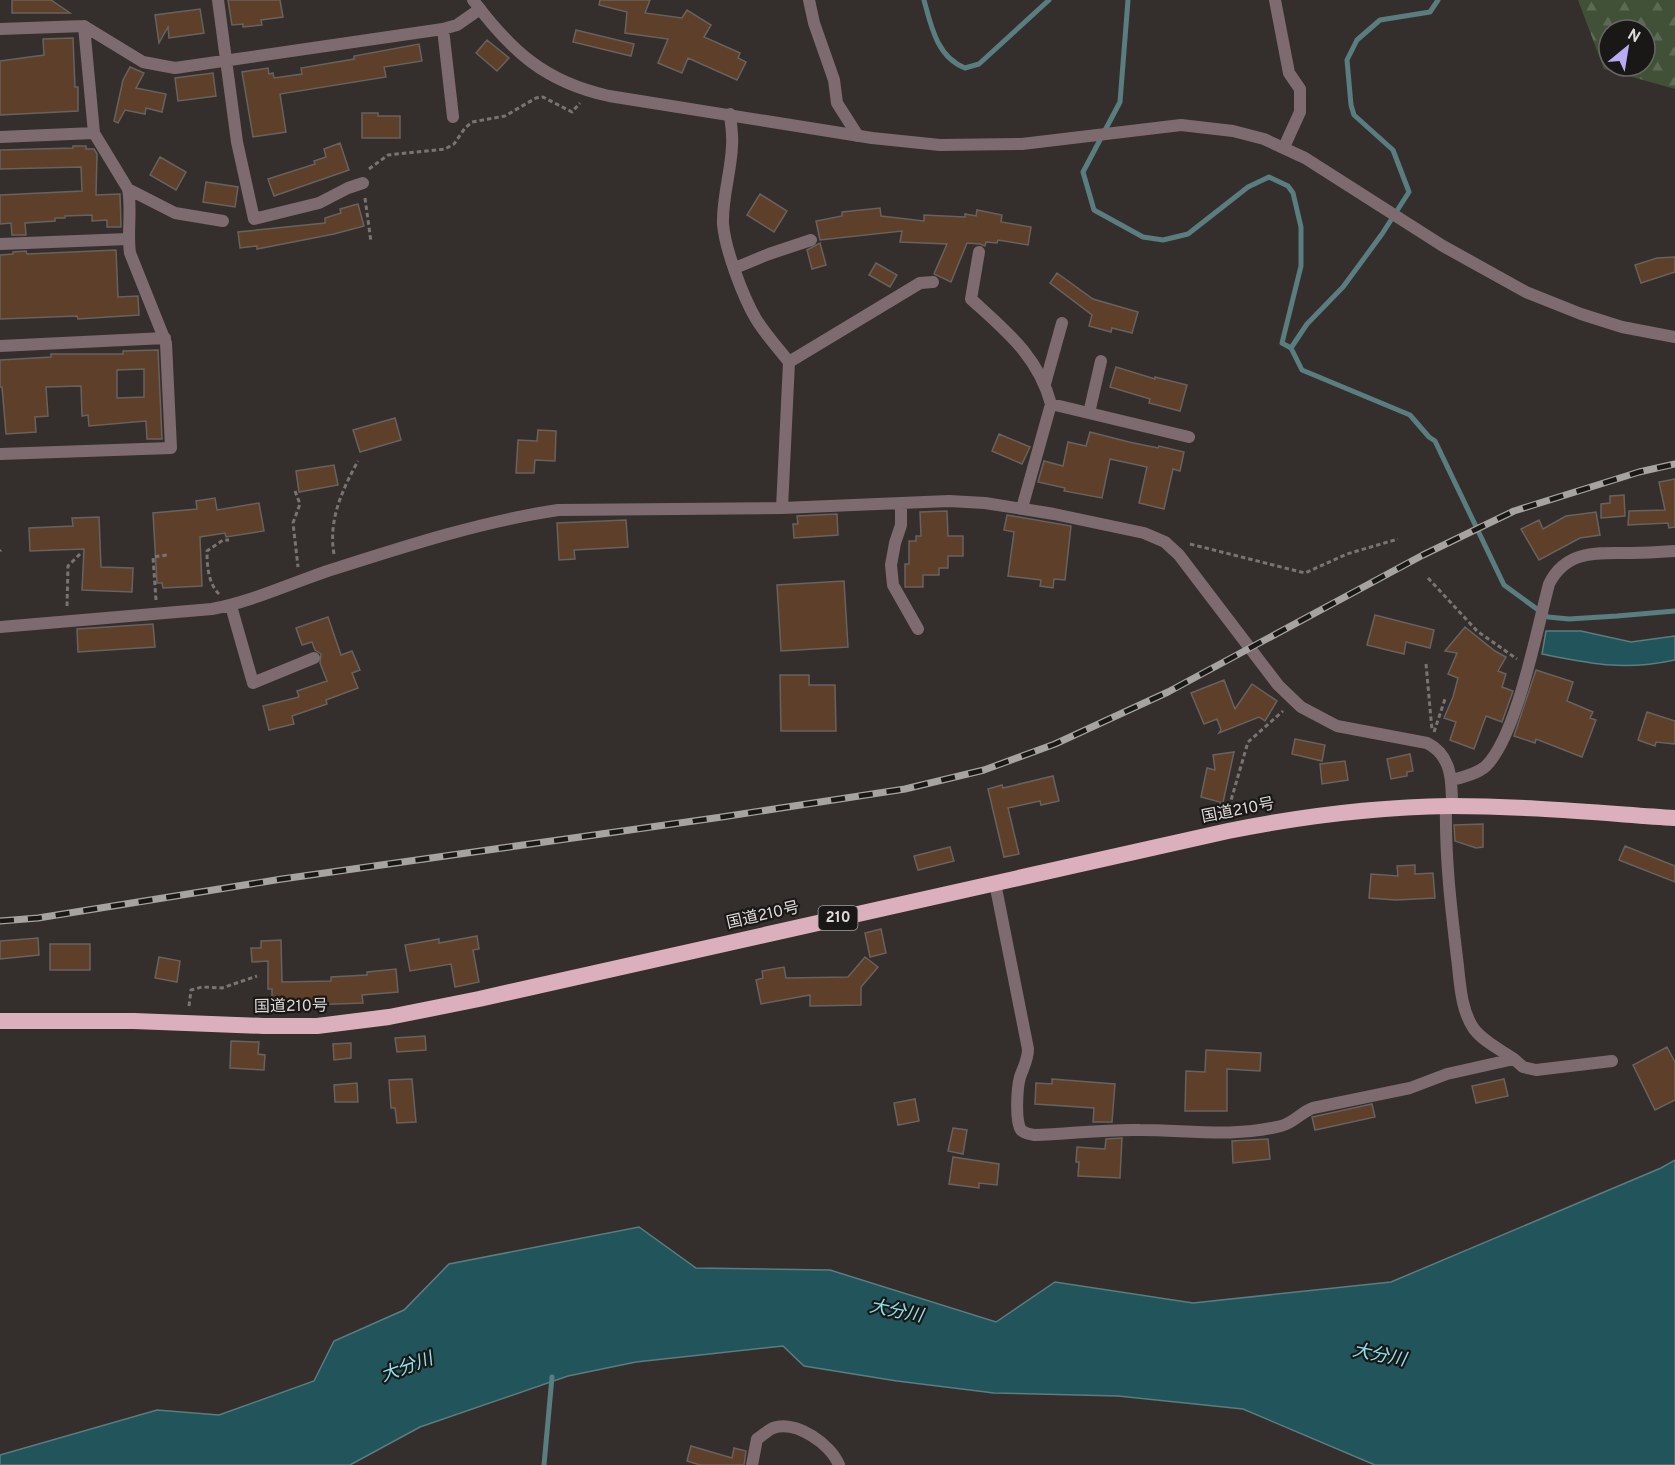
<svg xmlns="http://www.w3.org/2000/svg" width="1675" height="1465" font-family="Overpass,'Noto Sans JP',sans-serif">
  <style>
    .forest { fill: url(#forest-firs); fill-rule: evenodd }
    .water { fill: #21555b; stroke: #5a7d80; stroke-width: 1.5 }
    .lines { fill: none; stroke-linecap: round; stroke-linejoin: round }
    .stream { stroke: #5a7d80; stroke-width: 5 }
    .building { fill: #5e3f29; stroke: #68625f; stroke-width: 1.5; fill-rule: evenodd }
    .path { stroke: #797472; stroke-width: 3; stroke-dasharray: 4.5 3; stroke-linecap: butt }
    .minor { stroke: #7e6b70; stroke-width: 12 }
    .tertiary { stroke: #7e6b70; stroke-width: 12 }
    .trunk { stroke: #dbb0bc; stroke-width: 16 }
    .rail-casing { stroke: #a7a3a0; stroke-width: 7 }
    .rail { stroke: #1a1817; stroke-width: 4.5; stroke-dasharray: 14; stroke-linecap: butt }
    .labels { text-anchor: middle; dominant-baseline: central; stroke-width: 4.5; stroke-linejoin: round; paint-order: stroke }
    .shield { fill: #1a1817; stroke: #a3a09e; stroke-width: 1.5 }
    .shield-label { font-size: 15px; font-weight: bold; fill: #dedad8 }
    .street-label { font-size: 16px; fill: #dedad8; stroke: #1a1817 }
    .water-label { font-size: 18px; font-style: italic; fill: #8ce3ee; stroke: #1a1817 }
  </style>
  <defs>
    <pattern id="forest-firs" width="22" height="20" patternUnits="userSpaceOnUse" patternTransform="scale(1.5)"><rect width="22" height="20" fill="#415138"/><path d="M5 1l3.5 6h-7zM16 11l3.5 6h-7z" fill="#5c6954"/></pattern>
  </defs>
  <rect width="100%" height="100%" fill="#342f2c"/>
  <!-- forest -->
  <path class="forest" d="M1578 0H1675V89L1604 69ZM1609 30H1645V66H1609Z"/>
  <!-- water -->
  <path class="water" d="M1546 631H1581L1631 642 1675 636V660C1623 671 1593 664 1542 654Z
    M1675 1160V1465H1375L1243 1409 1118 1396 994 1393 897 1381 804 1366 783 1346 636 1362 568 1376 420 1427 350 1465H0V1455L157 1410 219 1415 314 1381 334 1341 404 1310 449 1264 639 1227 696 1268 830 1270 996 1322 1055 1282 1193 1303 1391 1282 1661 1168Z"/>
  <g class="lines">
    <!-- stream -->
    <path class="stream" d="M924 0C931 26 937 57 965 68L979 64 1049 0
      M1128 0 1120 102 1083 172 1094 210 1143 237 1163 240 1188 234 1248 187 1269 177 1288 186 1293 193 1301 227V266L1282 343 1291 348 1302 370 1410 415 1429 437 1435 441 1504 585 1548 617 1569 619 1617 616 1675 611
      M1291 348 1307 324 1343 287 1382 234 1409 192 1393 150 1354 115 1351 105 1347 60 1357 40 1380 20 1430 12 1438 0
      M544 1465 552 1377"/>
  </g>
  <!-- building -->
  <path class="building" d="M12 0H51L70 13H12Z
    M228 0H280L283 17 261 20 262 25 243 27V24L232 25Z
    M600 0H650L645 13 682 18 687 10 711 25 704 37 740 53 738 58 746 62 737 80 688 58 682 73 658 63 668 39 625 33 627 12 599 5Z
    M200 9 204 33 169 38 168 27 159 43 155 15Z
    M576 30 634 44 631 56 573 42Z
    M73 38 75 87H78V111L0 115V61L44 55 43 39Z
    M487 40 509 58 497 71 476 53Z
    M419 44 422 61 384 67 386 77 280 94 286 132 253 137 242 72 268 68 269 74 273 73 274 78 302 74 301 68 354 59V56Z
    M130 67 144 73 136 88 166 94 162 112 146 108 145 114 125 110 118 123 114 121 123 80Z
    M213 73 216 96 178 101 175 78Z
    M362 113H378V116H400V138H362Z
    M340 143 349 170 274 196 268 179 315 164 314 161 326 157 324 149Z
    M73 146H86V149H94L97 154 96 195 120 194 121 227H107V220L92 221V215L65 216V218H55V221L25 223 26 235H12L11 223 0 224V195L82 191 81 167 0 169V150L73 148Z
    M160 157 186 172 176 190 150 175Z
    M206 182 238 187 235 207 203 202Z
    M760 194 787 211 774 232 747 215Z
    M358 204 364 226 334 234 257 249V246L240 248 238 232 325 223V218L341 213 340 209Z
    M880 208 881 216 924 221V215L965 217V214L976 216 977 210 1002 215 1001 222 1031 227 1028 245 998 240 997 243 986 242 985 246 980 244 967 243 951 282 934 274 947 244 900 242 902 231 820 240 816 221 842 216V212Z
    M820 243 826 265 812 269 807 250Z
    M116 250 118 297 138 296 139 315 78 319 77 316 0 319V255L13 254V252L26 251 27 254Z
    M1675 257V272L1641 283 1635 265 1657 258Z
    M876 263 897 275 890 287 869 275Z
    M1057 273 1093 299 1138 312 1132 333 1112 328 1111 332 1089 326 1092 315 1050 283Z
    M158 350 162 439H147L146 421 89 426 88 415 82 416 81 386 46 387 48 416 35 417 36 432 6 434 2 387H0V360L51 357V354H123V351ZM144 369V397L117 398V370Z
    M1116 367 1155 379V377L1187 385 1180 411 1149 403 1150 399 1110 387Z
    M395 418 401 440 360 452 353 430Z
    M538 430 556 431 555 461 535 460 534 473H516L518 440 537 441Z
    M1090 432 1129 442 1158 448 1159 446 1184 452 1180 471 1173 469 1164 509 1139 503 1147 467 1110 459 1102 498 1064 491 1065 488 1038 482 1044 461 1063 466 1068 442 1086 446Z
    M999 434 1030 447 1022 464 992 451Z
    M334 465 338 485 299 492 296 471Z
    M1675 479V527L1669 528 1668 523 1628 525 1629 511 1665 510 1659 482Z
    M1624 495 1625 516 1601 518V504L1610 503V496Z
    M215 498 217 510 259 503 264 531 226 537 225 533 200 537 202 586 163 588 162 583H157L153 513 197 509 196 501Z
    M947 511 948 536H963V556H948V568H939V575H923V587H905V564H909V541H916V536H921L920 512Z
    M1596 512 1600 535 1580 538 1539 560 1521 529 1539 520 1543 529 1566 516Z
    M837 514 838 535 794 538 793 524H798L797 516Z
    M1007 515 1071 526 1065 580 1054 579 1053 588 1040 586 1041 580 1008 576 1014 532 1004 530Z
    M99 517 101 567 133 568 132 592 82 590 84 549 30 551 29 528 73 526 72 518Z
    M626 520 628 547 574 550 575 559 559 560 557 523Z
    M844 581 848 647 781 651 777 585Z
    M1375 615 1434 630 1430 648 1406 642 1404 654 1367 645Z
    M328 617 341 655 352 651 360 670 352 673 358 688 326 700 327 704 292 716 294 724 269 730 263 706 299 697 297 691 327 681 320 663 321 654 315 650 312 642 302 645 296 628Z
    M153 624 155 647 78 652 77 629Z
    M1465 627 1495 651 1506 657 1498 671 1506 674 1502 687 1513 691 1502 722 1486 716 1474 749 1450 740 1456 722 1444 718 1453 697 1458 678 1448 674 1457 653 1445 651Z
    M1536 670 1573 682 1567 701 1593 712 1590 718 1596 720 1582 757 1536 739 1535 743 1514 736Z
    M780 675H809V685H835L836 731H781Z
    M1224 680 1235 709 1252 684 1277 701 1265 721 1259 717 1219 733 1221 730 1217 719 1204 724 1191 693Z
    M1647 712 1675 721V744L1656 742 1655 746 1638 740Z
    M1295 739 1325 745 1322 761 1292 754Z
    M1234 752 1222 807H1221L1220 802 1201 797 1207 768 1215 770 1213 755Z
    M1410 754 1413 771 1407 772V776L1391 779 1387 759Z
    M1345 761 1348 780 1322 784 1320 764Z
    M1053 776 1059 801 1041 805 1040 801 1008 808 1019 854 1004 857 988 789 1002 785 1003 788Z
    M1483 824V847L1476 848 1455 841 1454 825Z
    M1625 846 1675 866V882L1619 860Z
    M950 847 954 861 918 870 914 856Z
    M1415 865V874L1433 873 1435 898 1396 900 1369 898 1371 874 1398 876 1397 866Z
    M881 929 886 953 870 957 865 933Z
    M477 936 479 949 473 950 479 982 455 987 451 964 410 971 405 945 439 939V943Z
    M38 938 39 955 0 959V941Z
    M281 940 282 982 331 981V977L367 975V972L396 969 398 992 362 995 363 1003 308 1005 307 1001H272V989H268V961L252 962 251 948H261V941Z
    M50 944H90V970H50Z
    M159 957 180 961 177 982 155 978Z
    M865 957 878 967 861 987V1005L810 1006V995L761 1004 756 980 763 978 762 971 784 967 786 978 848 977Z
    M425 1036 426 1050 397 1052 395 1038Z
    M231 1041 259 1042 258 1054 265 1055 264 1070 230 1068Z
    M351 1043V1058L334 1060 333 1044Z
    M1667 1047 1675 1062V1100L1655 1110 1633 1065Z
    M1206 1050 1261 1053 1260 1071 1227 1069V1111H1185L1186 1071 1205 1072Z
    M412 1079 416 1122 397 1123 395 1108H391L389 1080Z
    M1052 1079 1115 1084 1112 1122H1093L1094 1108 1035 1104 1036 1083 1052 1084Z
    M1504 1079 1508 1096 1476 1103 1472 1086Z
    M357 1083 358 1102H335L334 1085Z
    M915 1099 919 1121 898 1125 894 1103Z
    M1372 1104 1375 1117 1315 1130 1312 1117Z
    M953 1128 967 1130 963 1154 948 1151Z
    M1122 1138 1120 1178 1078 1176 1079 1162H1076L1077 1147 1105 1149 1106 1139Z
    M1268 1139 1270 1159 1233 1163 1232 1141Z
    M953 1157 999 1164 997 1185 979 1183V1188L949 1184Z
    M691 1446 732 1458 734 1448 746 1451 744 1465H700L687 1461Z"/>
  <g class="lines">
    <!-- path -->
    <path class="path" d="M369 169 388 155 445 149 454 144 465 128 472 122 505 116 536 98 543 97 572 112 580 103
      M365 198 371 242
      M295 491 300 504 293 523 298 567
      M1190 544 1305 573 1347 554 1398 539
      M0 551 1 550
      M334 554C328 521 342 490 358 461
      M1428 578 1477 631 1517 659
      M219 594C208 583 207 565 207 551L223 540H229
      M156 600 153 557 167 555
      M67 606 68 566 82 552
      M1426 664 1432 730
      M1434 732 1445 699
      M1227 814 1248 742 1283 711
      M189 1006 191 990 202 987 222 988 257 976"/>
    <!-- minor -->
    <path class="minor" d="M218 0 237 142 254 219 319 203 348 188 363 183
      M809 0 814 23 834 80 837 103 858 136
      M1275 0 1289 73 1300 89V112L1284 147
      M0 29 84 26 143 62 175 68 443 29 457 25 480 9
      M443 29 453 117
      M730 114C731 125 733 136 732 146 731 172 722 198 723 224 725 249 743 297 756 319 765 334 778 348 789 362L782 508
      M0 137 94 133
      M128 189 175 213 223 221
      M0 244 128 239
      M979 252 971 299C1006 331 1038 356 1051 404
      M735 268 769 254 811 240
      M0 346 165 338
      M789 362 920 283 933 282
      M1045 384 1062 323
      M1089 413 1101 361
      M0 454 171 448 166 343 130 253C127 232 132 210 128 189L94 133 84 26
      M901 503V525L895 543 891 565 893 585 918 629
      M1022 508 1051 404 1189 437
      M231 606 253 683 314 658
      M0 627 212 609C255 601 295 581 337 568 409 545 484 521 558 510L782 508 949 501 985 503 1054 514 1144 533 1165 542 1179 555 1278 685 1301 707 1337 726 1427 743C1452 755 1452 782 1452 806
      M1452 780C1463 777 1477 774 1486 766 1517 735 1537 629 1549 584 1566 549 1599 553 1632 553 1646 553 1661 552 1675 551
      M995 883 1028 1049C1028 1060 1023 1068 1020 1077 1017 1088 1015 1121 1021 1130 1025 1134 1030 1134 1034 1135 1070 1134 1104 1129 1140 1130 1188 1130 1232 1138 1281 1126 1294 1123 1301 1112 1313 1108L1410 1088 1447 1074 1514 1059C1501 1050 1484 1042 1474 1029 1460 1009 1460 980 1457 958 1451 908 1445 857 1446 806
      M1514 1059 1523 1067 1536 1070 1612 1061
      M752 1465 757 1439C762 1436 768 1430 773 1428 796 1420 831 1444 839 1465"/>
    <!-- tertiary -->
    <path class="tertiary" d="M473 0C511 51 545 82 609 96L872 138 940 145 1022 144 1181 125 1233 131 1264 139 1305 158 1443 246 1526 292 1581 314 1622 327 1675 337"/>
    <!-- trunk -->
    <path class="trunk" d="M0 1021H134L264 1026H317L389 1017 479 999 1228 831C1302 816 1376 807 1451 806 1526 806 1600 813 1675 818"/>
    <!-- rail casing -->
    <g class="rail-casing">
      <path id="rail" d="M0 921 38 918 282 879 722 817 905 789 984 770 1055 744 1168 692 1423 555 1514 511 1639 472 1675 464"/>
    </g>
    <!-- rail -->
    <use href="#rail" class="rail"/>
  </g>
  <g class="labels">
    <!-- shield labels -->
    <rect class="shield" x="818.5" y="906" width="39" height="24" rx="4.5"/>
    <g class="shield-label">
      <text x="838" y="918">210</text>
    </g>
    <!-- street labels -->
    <g class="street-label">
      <text transform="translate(1238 811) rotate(-11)">国道210号</text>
      <text transform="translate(763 916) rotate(-13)">国道210号</text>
      <text transform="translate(291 1007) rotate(-1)">国道210号</text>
    </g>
    <!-- water labels -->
    <g class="water-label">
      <text transform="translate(896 1312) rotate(11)">大分川</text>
      <text transform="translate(1379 1356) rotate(11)">大分川</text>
      <text transform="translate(407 1368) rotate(-20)">大分川</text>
    </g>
  </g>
  <!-- north arrow -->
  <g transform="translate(1627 48) rotate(30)"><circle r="28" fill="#1a1817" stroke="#686664" stroke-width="1.5"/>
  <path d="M0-4.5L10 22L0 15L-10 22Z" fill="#b9abf7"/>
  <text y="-9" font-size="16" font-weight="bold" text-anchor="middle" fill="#dedad8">N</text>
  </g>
</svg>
